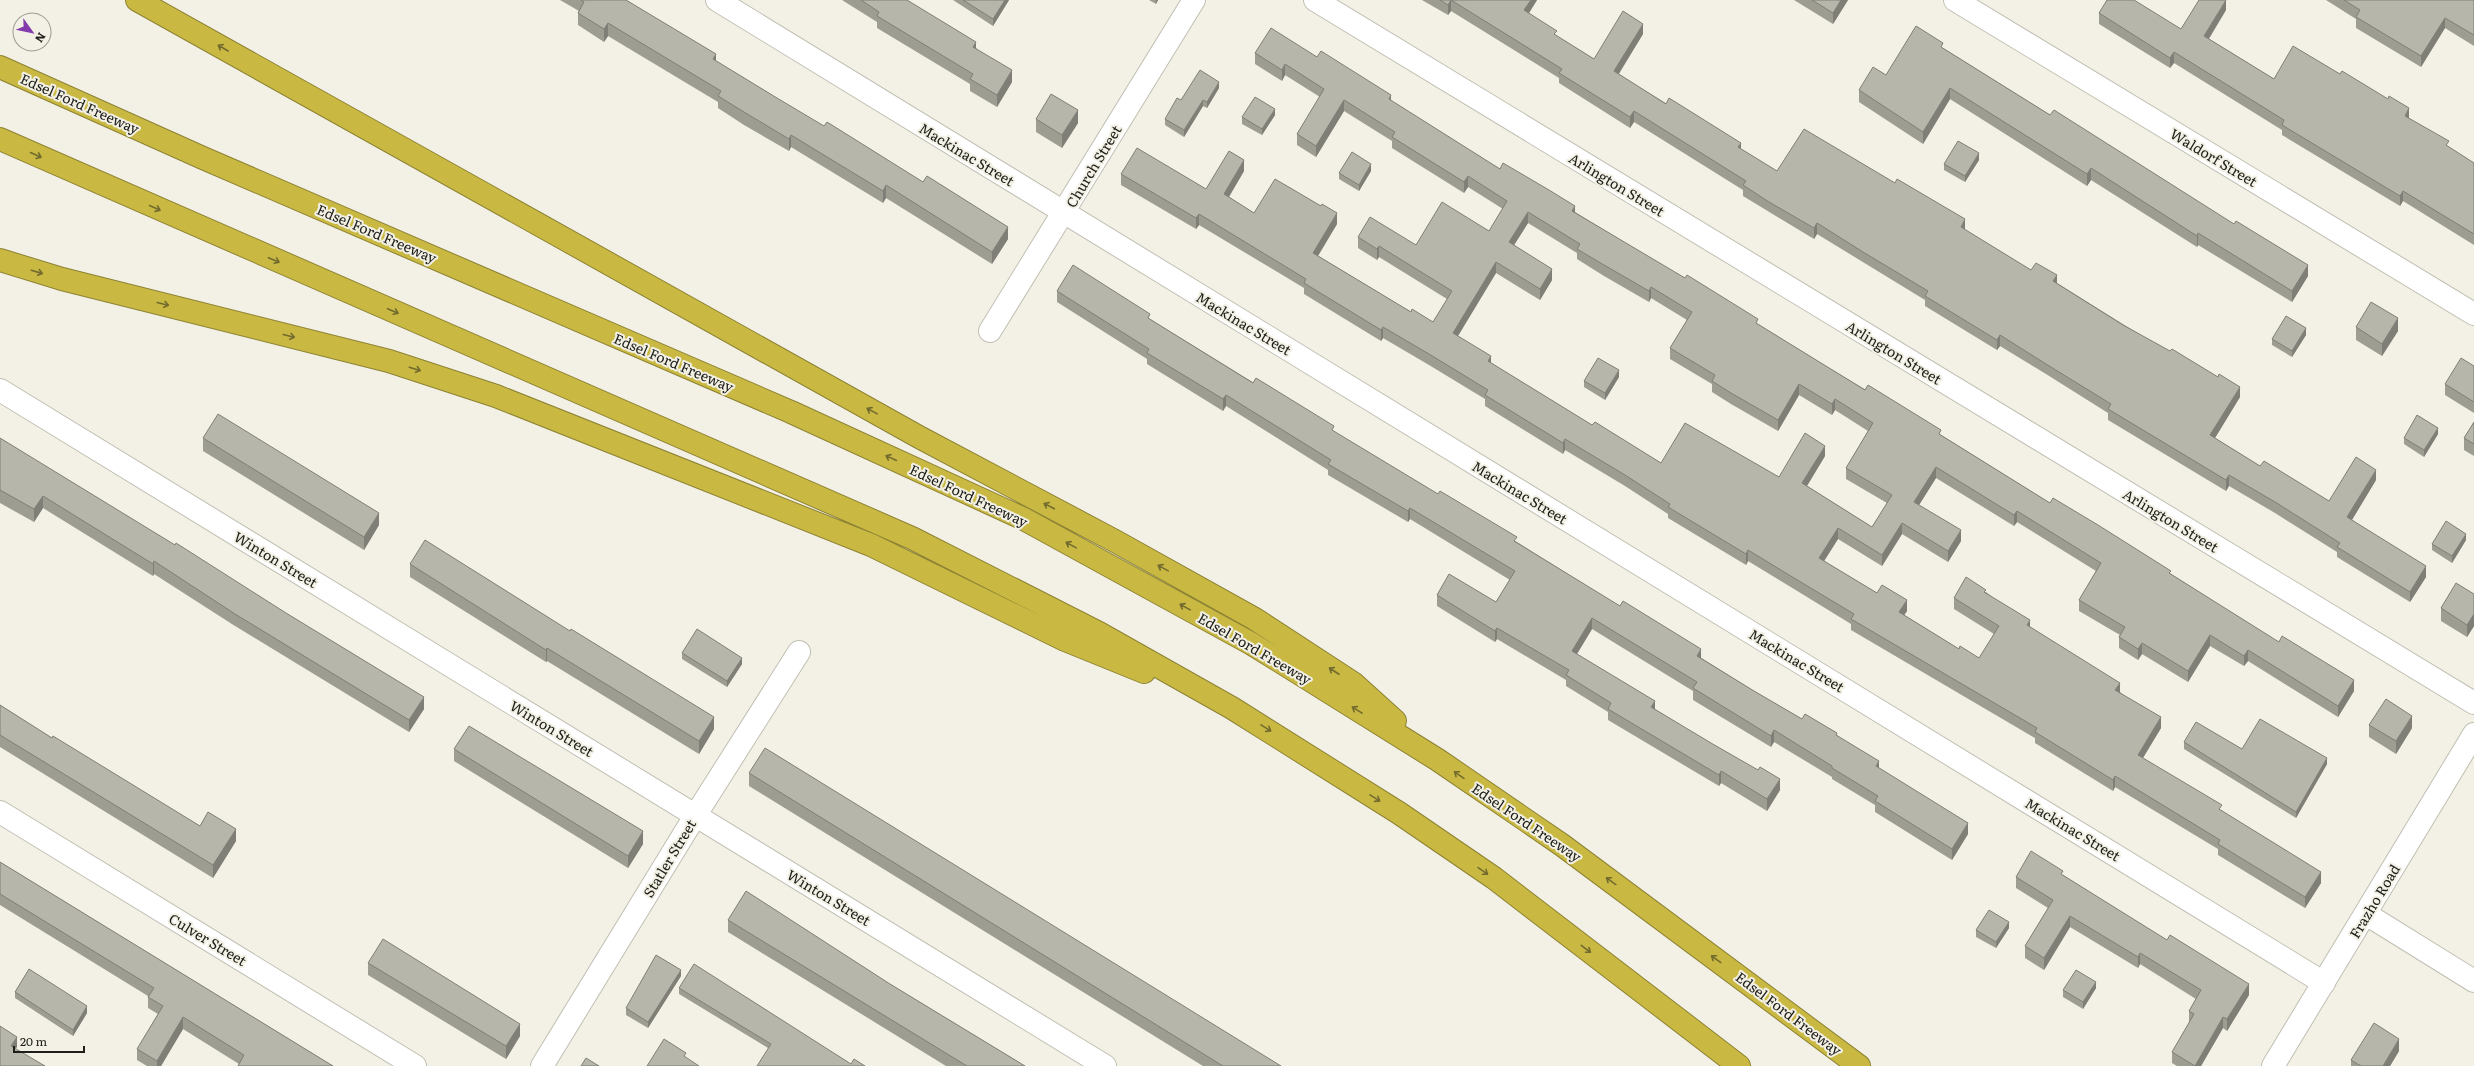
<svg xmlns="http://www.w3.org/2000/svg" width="2474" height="1066" font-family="Literata,serif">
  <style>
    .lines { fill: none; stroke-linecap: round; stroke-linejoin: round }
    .minor-casing { stroke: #c0bfb3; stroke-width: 24 }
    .tertiary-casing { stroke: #c0bfb3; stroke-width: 24 }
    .motorway-casing { stroke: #8d8234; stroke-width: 24 }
    .minor { stroke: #fff; stroke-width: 22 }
    .tertiary { stroke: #fff; stroke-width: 22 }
    .motorway { stroke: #c9b943; stroke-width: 22 }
    .wall { fill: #9d9d92; fill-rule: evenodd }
    .shaded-wall { fill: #807f77 }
    .building { fill: #b7b6aa; stroke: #807f77; fill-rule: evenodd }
    .oneway { stroke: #736b2e }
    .labels { text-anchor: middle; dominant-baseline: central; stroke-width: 4; stroke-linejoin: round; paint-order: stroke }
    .street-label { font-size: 14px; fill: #1d1d19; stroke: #f3f1e5 }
  </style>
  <rect width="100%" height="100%" fill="#f3f1e5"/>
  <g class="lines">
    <!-- minor casing -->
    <g class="minor-casing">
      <path id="minor" d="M717 0 2324 983
        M1315 0 2474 703
        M1955 0 2474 314
        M990 331 1194 0
        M0 390 1105 1066
        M0 812 415 1066
        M2366 914 2474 981
        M542 1066 695 816 799 652"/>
    </g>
    <!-- tertiary casing -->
    <g class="tertiary-casing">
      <path id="tertiary" d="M2273 1066 2474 734"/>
    </g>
    <!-- motorway casing -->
    <g class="motorway-casing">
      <path id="motorway" d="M137 0 919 437 1115 541 1255 619 1353 683 1395 721
        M0 67 203 158 791 412 1022 518 1252 644 1438 760 1562 845 1859 1066
        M0 139 912 538 1099 633 1232 708 1399 813 1494 878 1739 1066
        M0 260 62 279 389 361 496 396 871 545 1065 640 1144 672"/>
    </g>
    <!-- minor -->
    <use href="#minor" class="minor"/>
    <!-- tertiary -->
    <use href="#tertiary" class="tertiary"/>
    <!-- motorway -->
    <use href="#motorway" class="motorway"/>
  </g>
  <!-- wall -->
  <path class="wall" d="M560 0H626L716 61 1008 239 992 264 886 198 883 203 791 147 789 151 744 125 718 108V102L608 36 604 42 578 25V13L579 11Z
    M842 0H907L976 48 1012 82 997 107 970 91V84L877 28V22Z
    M953 0H1009L993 26Z
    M1149 0H1158L1156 4Z
    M1422 0H1537L1529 13 1557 36 1594 59 1643 34 1618 74 1777 171 1965 230 2031 270 2057 283 2240 397 2215 438 2260 466 2329 501 2376 480 2352 520 2426 577 2410 602 2337 557V552L2275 513 2229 486 2226 491 2108 420V413L2046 374 2000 346 1997 350 1925 306V300L1817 234 1814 239 1743 196V190L1634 122 1630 128 1559 83V78L1451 11 1448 15Z
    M1794 0H1848L1833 24Z
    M2326 0H2474V46L2445 28 2421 67 2356 28V19Z
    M2226 10 2209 39 2274 79 2409 118 2449 147 2474 163V245L2403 201 2400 206 2282 135V130L2174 63 2170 68 2099 24V13L2181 29Z
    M1943 48 2308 276 2292 302 2198 245 2197 247 2091 180 2087 186 1950 99 1923 144 1859 102V90L1886 75Z
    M1255 53 1317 57 1391 101 1500 169 1575 212 1758 324 1821 363 1941 435 2050 503 2171 574 2354 691 2338 717 2248 661 2244 666 2210 646 2188 682 2142 654 2138 660 2119 648V637L2120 635 2079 611V600L2096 571 2017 522 2014 526 1936 478 1919 505 1961 541 1948 562 1902 534 1882 566 1838 539 1824 561 1907 611 1904 615 1959 649 1979 658 1994 634 1954 609V598L1986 592 2030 627 2120 692 2161 728 2143 758 2222 811 2321 883 2305 908 2218 855V849L2115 787 2113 791 2035 743V738L1851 630V624L1794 589 1748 561 1746 565 1668 518V514L1625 486 1565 450 1563 454 1485 406V399L1429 365 1383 338 1381 341 1304 294V288L1199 225 1196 229 1121 185V174L1206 189 1244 171 1229 197 1254 213 1337 224 1318 256 1411 312 1433 322 1447 299 1379 257 1377 260 1358 248V237L1416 245 1489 231 1503 209 1468 187 1464 193 1392 148V141L1344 111 1316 157 1297 145V134L1320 97 1285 75 1282 81 1255 64ZM1528 223 1577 253V259L1604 276 1649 302 1651 298 1687 320 1670 348V359L1712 384V392L1731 404 1778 431 1799 395 1832 415 1835 410 1868 431 1846 468V479L1887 503 1872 527 1807 486 1825 456 1779 477 1661 463 1592 425 1491 363 1458 336 1496 273 1540 300 1552 280 1514 245Z
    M1219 88 1207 108 1203 106 1184 137 1165 125V119L1181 100Z
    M1275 115 1262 135 1242 124V117Z
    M1036 119 1078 123 1062 148 1036 132Z
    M1979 160 1965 182 1944 170V164Z
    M1371 171 1359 191 1339 179V173Z
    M1057 291 1150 319 1334 432 1517 542 1754 691 1802 719 1837 735 1879 768 1968 834 1952 860 1875 812V805L1832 779V777L1774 742 1771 747 1693 700V691L1592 629 1577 654 1655 709 1780 790 1767 811 1721 783 1719 786 1608 720V712L1566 686V680L1497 639 1495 642 1437 606V595L1496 602 1510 580 1410 519 1408 522 1328 475V470L1226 406 1223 411 1147 364V359L1057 302Z
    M2356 327 2398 331 2382 356 2356 340Z
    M2306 335 2292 357 2272 345V339Z
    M2474 366V413L2445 395V384Z
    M1619 377 1605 400 1584 387V381Z
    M2474 422V456L2464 450V438Z
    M2438 434 2424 457 2404 444V438Z
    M0 438 424 709 409 732 235 626 154 574 153 576 43 508 34 522 0 503Z
    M203 438 379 525 364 550 203 451Z
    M2466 540 2452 563 2432 550V544Z
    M410 564 714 729 699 754 547 661 546 662 410 577Z
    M2474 594V626L2467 637 2441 621V608Z
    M682 653 742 664 727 687 682 659Z
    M0 705 52 738 200 826 236 841 213 878 0 747Z
    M2369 725 2412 728 2396 754 2369 737Z
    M2184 742 2242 749 2327 764 2296 818 2184 749Z
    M454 749 643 844 628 868 454 761Z
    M749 773 1281 1066H1203L749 786Z
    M0 862 333 1066 239 1064 183 1029 161 1066H147L137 1060V1049L158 1014 148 1008V996L0 905Z
    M2063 875 2249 995 2227 1031 2223 1028 2201 1066H2177L2172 1063V1052L2189 1023V1011L2196 999 2140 964 2138 968 2070 927 2044 970 2025 958V946L2048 908 2016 888V877Z
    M728 920 890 984 1025 1066H946L728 932Z
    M2009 928 1996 948 1976 937V930Z
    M368 963 520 1036 506 1059 368 975Z
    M681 976 648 1028 626 1015V1008Z
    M679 988 851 1064 768 1048 679 994Z
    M2096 988 2083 1009 2063 997V990Z
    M15 992 87 1013 73 1036 15 998Z
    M2399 1051 2390 1066H2351V1060Z"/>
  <!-- shaded-wall -->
  <path class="shaded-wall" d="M1005 0H1009L993 26V19Z
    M1156 0H1158L1156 4Z
    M1451 0V11L1448 15V5Z
    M1531 0H1537L1524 21V10Z
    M1841 0H1848L1833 24V13Z
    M2226 0V10L2204 46V36Z
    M2445 18V28L2421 67V56Z
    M608 23V36L604 42V29Z
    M1643 24V34L1614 82V71Z
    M976 42V54L973 47Z
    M2174 52V63L2170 68V58Z
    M716 54V66L713 59Z
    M1285 64V75L1282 81V70Z
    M1012 70V82L997 107V95Z
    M1219 82V88L1207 108V102Z
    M1950 88V99L1923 144V132Z
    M1391 95V106L1389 99Z
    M1203 100V106L1184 137V130Z
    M1344 100V111L1316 157V146Z
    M2409 108V119L2405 116Z
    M1275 109V115L1262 135V129Z
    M1078 110V123L1062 148V135Z
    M1634 111V122L1630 128V117Z
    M791 135V147L789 151V139Z
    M1741 143V153L1738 147Z
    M1979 153V160L1965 182V176Z
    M1244 160V171L1224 205V194Z
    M1371 164V171L1359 191V185Z
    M2091 168V180L2087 186V174Z
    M1468 176V187L1464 193V182Z
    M886 185V198L883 203V191Z
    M2403 191V201L2400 206V196Z
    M1575 206V217L1572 211Z
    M1528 212V223L1509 253V242Z
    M1337 213V224L1313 264V253Z
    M1199 214V225L1196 229V218Z
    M1965 219V230L1961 227Z
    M1817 223V234L1814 239V228Z
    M1008 227V239L992 264V252Z
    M2198 233V245L2197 247V236Z
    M1379 246V257L1377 260V249Z
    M1496 262V273L1453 344V333Z
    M2308 265V276L2292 302V291Z
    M1552 269V280L1540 300V289Z
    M2057 275V286L2053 281Z
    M1651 287V298L1649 302V291Z
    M2398 318V331L2382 356V344Z
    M1383 327V338L1381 341V330Z
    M2306 328V335L2292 357V351Z
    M2000 335V346L1997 350V340Z
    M1491 356V367L1488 361Z
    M1619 370V377L1605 400V393Z
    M1799 384V395L1778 431V420Z
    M2240 387V397L2210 446V435Z
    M1226 395V406L1223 411V399Z
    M1835 399V410L1832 415V404Z
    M2438 428V434L2424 457V450Z
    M1565 439V450L1563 454V443Z
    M1825 446V456L1802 494V483Z
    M1936 467V478L1914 513V502Z
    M2376 470V480L2347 528V517Z
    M2229 475V486L2226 491V480Z
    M43 496V508L34 522V509Z
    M1410 508V519L1408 522V511Z
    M2017 511V522L2014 526V515Z
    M379 513V525L364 550V537Z
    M1902 523V534L1882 566V555Z
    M1838 528V539L1819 569V558Z
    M1961 530V541L1948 562V551Z
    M2466 534V540L2452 563V556Z
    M1748 550V561L1746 565V554Z
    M154 561V574L153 576V564Z
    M2426 566V577L2410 602V592Z
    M1907 600V611L1899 623V612Z
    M2474 614V626L2467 637V625Z
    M1592 618V629L1572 662V651Z
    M2030 620V631L2027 625Z
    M1497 628V639L1495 642V631Z
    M2210 635V646L2188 682V671Z
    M2142 643V654L2138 660V649Z
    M547 648V661L546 662V650Z
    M1701 649V660L1697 656Z
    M2248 650V661L2244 666V656Z
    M742 658V664L727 687V681Z
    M2354 680V691L2338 717V706Z
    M2120 683V694L2115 690Z
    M424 697V709L409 732V720Z
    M1655 701V712L1651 707Z
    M2412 716V728L2396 754V741Z
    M714 717V729L699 754V741Z
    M2161 717V728L2138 766V755Z
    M1774 730V742L1771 747V736Z
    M2327 758V764L2296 818V812Z
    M1879 761V773L1876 766Z
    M1721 771V783L1719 786V775Z
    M2115 776V787L2113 791V780Z
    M1780 779V790L1767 811V799Z
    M1968 823V834L1952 860V849Z
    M236 829V841L213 878V865Z
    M643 831V844L628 868V856Z
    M2321 872V883L2305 908V897Z
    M2070 916V927L2044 970V958Z
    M2009 922V928L1996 948V942Z
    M2140 953V964L2138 968V957Z
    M681 970V976L648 1028V1022Z
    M2096 982V988L2083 1009V1002Z
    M2249 984V995L2227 1031V1019Z
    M87 1006V1013L73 1036V1030Z
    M183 1017V1029L161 1066H157V1061Z
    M2223 1017V1028L2201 1066H2195Z
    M520 1024V1036L506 1059V1046Z
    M17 1037V1047L11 1056V1046Z
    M2399 1039V1051L2390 1066H2383Z"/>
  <!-- building -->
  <path class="building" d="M581 0H626L716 54 713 59 777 98 824 126 827 122 923 182 927 176 1008 227 992 252 886 185 883 191 791 135 789 139 744 112 718 96 721 91 608 23 604 29 578 13 584 2Z
    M861 0H907L976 42 973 47 1012 70 997 95 970 79 973 74 877 16 879 12Z
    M963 0H1005L993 19Z
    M1440 0H1451L1448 5Z
    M1451 0H1531L1524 10 1557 31 1554 34 1594 59 1623 11 1643 24 1614 71 1666 104 1669 98 1741 143 1738 147 1777 171 1804 129 1895 183 1897 179 1965 219 1961 227 2031 270 2036 263 2057 275 2053 281 2123 325 2170 351 2172 349 2218 377 2219 374 2240 387 2210 435 2260 466 2264 461 2329 501 2356 457 2376 470 2347 517 2426 566 2410 592 2337 547 2340 543 2275 502 2229 475 2226 480 2108 409 2111 404 2046 364 2000 335 1997 340 1925 296 1928 291 1863 252 1817 223 1814 228 1769 202 1743 185 1746 181 1634 111 1630 117 1559 73 1562 69Z
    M1812 0H1841L1833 13Z
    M2107 0H2134L2181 29 2199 0H2226L2204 36 2274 79 2293 46 2340 74 2342 71 2388 99 2389 96 2409 108 2405 116 2449 141 2446 145 2474 163V234L2403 191 2400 196 2282 125 2284 120 2174 52 2170 58 2099 13Z
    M2344 0H2474V35L2445 18 2421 56 2356 17 2360 10Z
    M1916 26 1943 43 1941 47 2050 115 2054 110 2234 224 2236 221 2308 265 2292 291 2198 233 2197 236 2091 168 2087 174 1950 88 1923 132 1859 90 1873 67 1886 75Z
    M1271 28 1317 57 1321 51 1391 95 1389 99 1500 169 1503 163 1549 190 1575 206 1572 211 1685 278 1687 275 1758 319 1756 323 1821 363 1865 390 1868 385 1941 430 1939 434 2050 503 2053 498 2098 525 2171 571 2169 573 2279 642 2282 636 2354 680 2338 706 2248 650 2244 656 2210 635 2188 671 2142 643 2138 649 2119 637 2125 627 2079 600 2101 563 2017 511 2014 515 1936 467 1914 502 1961 530 1948 551 1902 523 1882 555 1838 528 1819 558 1877 593 1882 585 1907 600 1899 612 1959 649 1960 646 1979 658 1999 626 1954 598 1966 577 1986 590 1984 592 2030 620 2027 625 2120 683 2115 690 2161 717 2138 755 2222 805 2219 809 2321 872 2305 897 2218 844 2220 840 2115 776 2113 780 2035 732 2037 728 1851 619 1854 614 1794 578 1748 550 1746 554 1668 507 1670 504 1625 475 1565 439 1563 443 1485 395 1488 390 1429 354 1383 327 1381 330 1304 283 1306 279 1199 214 1196 218 1121 174 1137 148 1206 189 1229 151 1244 160 1224 194 1254 213 1275 179 1321 206 1322 204 1337 213 1313 253 1411 312 1412 309 1433 322 1452 291 1379 246 1377 249 1358 237 1370 217 1416 245 1442 202 1489 231 1507 201 1468 176 1464 182 1392 137 1395 132 1344 100 1316 146 1297 134 1324 89 1285 64 1282 70 1255 53ZM1528 212 1580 244 1577 249 1604 265 1649 291 1651 287 1692 312 1670 348 1715 375 1712 381 1731 393 1778 420 1799 384 1832 404 1835 399 1873 423 1846 468 1892 495 1872 527 1802 483 1825 446 1805 433 1779 477 1685 423 1661 463 1595 422 1592 425 1488 361 1491 356 1453 333 1496 262 1540 289 1552 269 1509 242Z
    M1200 70 1219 82 1207 102 1203 100 1184 130 1165 119 1177 98 1181 100Z
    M1051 94 1078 110 1062 135 1036 119Z
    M1255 97 1275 109 1262 129 1242 117Z
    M1958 141 1979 153 1965 176 1944 164Z
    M1352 152 1371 164 1359 185 1339 173Z
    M1073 265 1150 314 1148 318 1253 383 1256 378 1334 426 1332 430 1438 494 1440 491 1517 537 1514 541 1620 606 1623 601 1701 649 1697 656 1754 691 1802 719 1805 714 1837 733 1836 735 1879 761 1876 766 1968 823 1952 849 1875 801 1878 796 1832 768V766L1774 730 1771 736 1693 688 1697 682 1592 618 1572 651 1655 701 1651 707 1711 743 1758 770 1760 767 1780 779 1767 799 1721 771 1719 775 1608 709 1611 703 1566 675 1569 670 1497 628 1495 631 1437 595 1449 574 1496 602 1515 571 1410 508 1408 511 1328 464 1331 460 1226 395 1223 399 1147 353 1149 349 1057 291Z
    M2371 302 2398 318 2382 344 2356 327Z
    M2286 316 2306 328 2292 351 2272 339Z
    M1598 358 1619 370 1605 393 1584 381Z
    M2461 358 2474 366V402L2445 384Z
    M218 414 379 513 364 537 203 438Z
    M2417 415 2438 428 2424 450 2404 438Z
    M2474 422V444L2464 438Z
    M0 438 175 545 176 543 286 613 424 697 409 720 235 614 154 561 153 564 43 496 34 509 0 490Z
    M2446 521 2466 534 2452 556 2432 544Z
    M425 540 570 631 571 629 714 717 699 741 547 648 546 650 410 564Z
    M2456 583 2474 594V614L2467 625 2441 608Z
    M697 629 742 658 727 681 682 653Z
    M2386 699 2412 716 2396 741 2369 725Z
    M0 705 52 738 53 736 200 826 208 812 236 829 213 865 0 735Z
    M2260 719 2327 758 2296 812 2184 742 2196 722 2242 749Z
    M469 726 643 831 628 856 454 749Z
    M765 748 1281 1066H1223L749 773Z
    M2031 851 2063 871 2061 874 2167 940 2170 935 2249 984 2227 1019 2223 1017 2195 1066 2172 1052 2194 1014 2189 1011 2201 990 2140 953 2138 957 2070 916 2044 958 2025 946 2053 900 2016 877Z
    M0 862 333 1066H238L244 1055 183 1017 157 1061 137 1049 163 1006 148 997 154 988 0 894Z
    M746 891 890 984 1025 1066H967L728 920Z
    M1989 910 2009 922 1996 942 1976 930Z
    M383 939 520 1024 506 1046 368 963Z
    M656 955 681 970 648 1022 626 1008Z
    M694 964 851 1064 854 1059 865 1066H757L771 1044 679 988Z
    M29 969 87 1006 73 1030 15 992Z
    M2076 970 2096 982 2083 1002 2063 990Z
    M2374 1023 2399 1039 2383 1066H2361L2351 1060Z
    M0 1026 17 1037 11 1046 45 1066H0Z
    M664 1039 686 1053 684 1056 699 1066H647Z
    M586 1058 599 1066H581Z"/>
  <!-- one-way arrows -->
  <defs><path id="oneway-shaft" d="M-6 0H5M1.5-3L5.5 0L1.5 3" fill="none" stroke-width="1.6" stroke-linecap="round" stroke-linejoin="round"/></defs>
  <g class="oneway">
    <use href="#oneway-shaft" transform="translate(223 48) rotate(-150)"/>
    <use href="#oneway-shaft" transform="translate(36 155) rotate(24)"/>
    <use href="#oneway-shaft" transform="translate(155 208) rotate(24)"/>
    <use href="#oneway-shaft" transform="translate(274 260) rotate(23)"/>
    <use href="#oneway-shaft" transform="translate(37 272) rotate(16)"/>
    <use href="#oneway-shaft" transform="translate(163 304) rotate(14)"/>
    <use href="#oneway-shaft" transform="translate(393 311) rotate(23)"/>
    <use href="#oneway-shaft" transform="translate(289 336) rotate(14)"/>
    <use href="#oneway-shaft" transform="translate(415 369) rotate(17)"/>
    <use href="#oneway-shaft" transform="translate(872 411) rotate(-151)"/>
    <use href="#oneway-shaft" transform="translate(891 458) rotate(-155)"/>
    <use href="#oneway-shaft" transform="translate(1049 506) rotate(-152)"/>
    <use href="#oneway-shaft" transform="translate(1071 545) rotate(-151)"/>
    <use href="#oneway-shaft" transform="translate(1163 568) rotate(-151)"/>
    <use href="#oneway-shaft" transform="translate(1185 607) rotate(-151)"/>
    <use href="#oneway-shaft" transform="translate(1334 671) rotate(-147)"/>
    <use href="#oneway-shaft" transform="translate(1357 710) rotate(-148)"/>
    <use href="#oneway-shaft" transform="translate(1266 728) rotate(32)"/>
    <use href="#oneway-shaft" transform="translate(1459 775) rotate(-145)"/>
    <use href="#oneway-shaft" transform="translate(1375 798) rotate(32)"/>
    <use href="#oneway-shaft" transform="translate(1483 871) rotate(35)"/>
    <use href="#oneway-shaft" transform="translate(1611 881) rotate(-144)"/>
    <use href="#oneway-shaft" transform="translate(1586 949) rotate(37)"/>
    <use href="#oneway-shaft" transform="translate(1716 959) rotate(-144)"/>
  </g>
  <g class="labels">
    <!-- street labels -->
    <g class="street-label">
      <text transform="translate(80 103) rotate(24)">Edsel Ford Freeway</text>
      <text transform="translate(967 154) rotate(31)">Mackinac Street</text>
      <text transform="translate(2214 157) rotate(31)">Waldorf Street</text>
      <text transform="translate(1093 166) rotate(-59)">Church Street</text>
      <text transform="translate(1617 184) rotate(31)">Arlington Street</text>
      <text transform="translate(377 233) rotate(23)">Edsel Ford Freeway</text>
      <text transform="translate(1244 323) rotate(31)">Mackinac Street</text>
      <text transform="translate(1894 352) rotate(31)">Arlington Street</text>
      <text transform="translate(674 362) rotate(23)">Edsel Ford Freeway</text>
      <text transform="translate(1520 492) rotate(31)">Mackinac Street</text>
      <text transform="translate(969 495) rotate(25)">Edsel Ford Freeway</text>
      <text transform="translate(2171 520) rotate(31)">Arlington Street</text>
      <text transform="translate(276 559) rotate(31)">Winton Street</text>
      <text transform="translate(1255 648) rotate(30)">Edsel Ford Freeway</text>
      <text transform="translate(1797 660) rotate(31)">Mackinac Street</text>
      <text transform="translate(552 728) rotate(31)">Winton Street</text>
      <text transform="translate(1527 822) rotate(34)">Edsel Ford Freeway</text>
      <text transform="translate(2073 829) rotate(31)">Mackinac Street</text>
      <text transform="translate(669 858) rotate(-59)">Statler Street</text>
      <text transform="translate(829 897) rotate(31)">Winton Street</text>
      <text transform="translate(2374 901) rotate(-59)">Frazho Road</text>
      <text transform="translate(208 939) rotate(31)">Culver Street</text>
      <text transform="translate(1789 1013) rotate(37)">Edsel Ford Freeway</text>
    </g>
  </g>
  <!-- north arrow -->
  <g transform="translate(32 32) rotate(123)"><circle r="19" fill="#f3f1e5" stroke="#9d9c93"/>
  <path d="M0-3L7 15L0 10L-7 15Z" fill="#833aab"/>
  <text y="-6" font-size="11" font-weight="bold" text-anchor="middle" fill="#1d1d19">N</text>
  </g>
  <!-- scale -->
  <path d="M14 1046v6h70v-6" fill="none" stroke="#1d1d19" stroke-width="2"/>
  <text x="20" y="1046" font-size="12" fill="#1d1d19" stroke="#f3f1e5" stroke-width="3" paint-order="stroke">20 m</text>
</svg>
